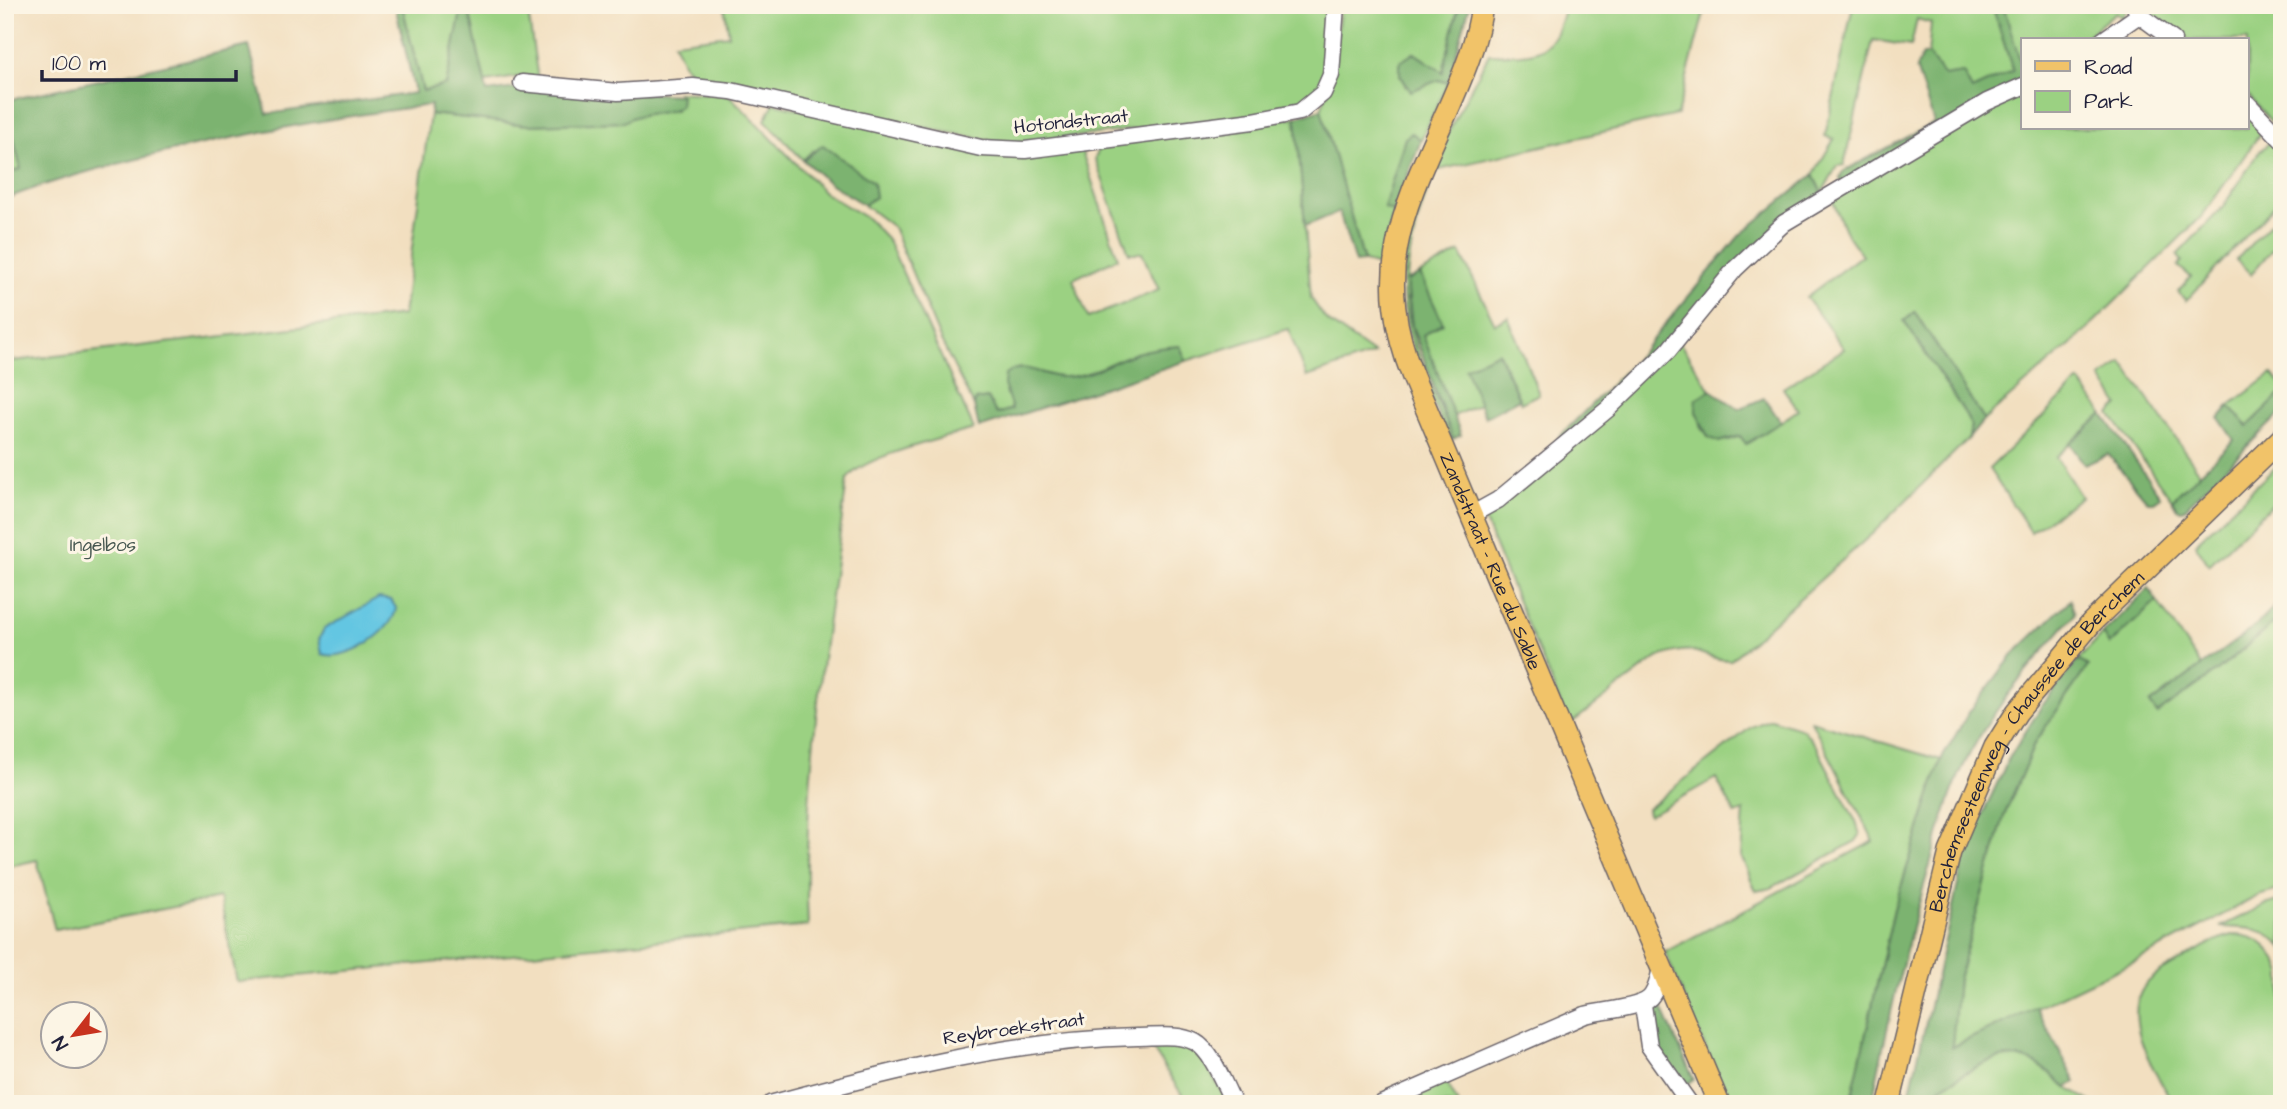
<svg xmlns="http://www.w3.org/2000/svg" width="2287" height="1109" font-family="'Architects Daughter',sans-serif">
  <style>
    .green { fill: #9bd182; stroke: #5e7a5e; stroke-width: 2 }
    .forest { fill: #7cb370; stroke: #4f6a56; stroke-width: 2 }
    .water { fill: #64c6e2; stroke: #43748e; stroke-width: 2 }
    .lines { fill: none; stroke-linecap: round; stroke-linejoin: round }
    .minor-casing { stroke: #6b646a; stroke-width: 19 }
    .major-casing { stroke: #6b646a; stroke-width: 24 }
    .minor { stroke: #fff; stroke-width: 16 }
    .major { stroke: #f1c369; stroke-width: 21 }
    .labels { text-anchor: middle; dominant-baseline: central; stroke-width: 6; stroke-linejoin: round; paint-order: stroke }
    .street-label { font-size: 19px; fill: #22223b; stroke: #fcf5e5 }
    .park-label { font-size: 19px; fill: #465750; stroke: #fcf5e5 }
  </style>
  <rect width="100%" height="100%" fill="#fcf5e5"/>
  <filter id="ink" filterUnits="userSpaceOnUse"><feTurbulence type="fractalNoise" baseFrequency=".0143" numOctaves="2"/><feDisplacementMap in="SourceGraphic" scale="14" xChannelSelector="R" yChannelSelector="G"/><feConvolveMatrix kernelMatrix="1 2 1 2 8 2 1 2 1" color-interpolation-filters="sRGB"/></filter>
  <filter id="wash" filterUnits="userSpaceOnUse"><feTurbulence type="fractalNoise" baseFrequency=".00686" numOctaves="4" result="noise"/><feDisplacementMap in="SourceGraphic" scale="28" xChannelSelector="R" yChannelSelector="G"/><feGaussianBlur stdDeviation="1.57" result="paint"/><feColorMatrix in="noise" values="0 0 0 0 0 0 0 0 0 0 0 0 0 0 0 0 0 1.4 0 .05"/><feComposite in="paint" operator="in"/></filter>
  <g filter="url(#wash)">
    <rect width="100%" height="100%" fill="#f2dfc0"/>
    <!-- green -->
    <path class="green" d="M402 5H527L538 80 524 76 485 82 469 11 461 13 446 85 423 91Z
      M724 5H1332L1322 86 1305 103 1276 112 1022 143 993 141 941 131 728 83 698 79 684 65 674 42 729 35Z
      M1341 5H1459L1443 72 1414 53 1400 75 1406 87 1439 80 1448 83 1421 140 1412 133 1405 139 1384 208 1394 212 1379 266 1364 262 1321 109 1328 91Z
      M1565 5H1706L1677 115 1434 171C1422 206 1409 243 1407 280 1403 334 1434 391 1453 439L1450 440C1433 402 1413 361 1406 320 1389 224 1448 135 1489 54 1537 55 1553 57 1565 5Z
      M1853 5H1992L2013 71 1972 90 1963 73 1944 76 1928 54 1931 23 1917 19 1911 46 1873 40 1844 165 1837 166 1822 193 1813 175 1834 139 1825 136Z
      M2003 5H2128L2122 18 2116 12 2082 40H2023L2022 72Z
      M2141 5H2282V134L2247 94V40H2189Z
      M2023 87V128H2247V107L2264 128 2202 216 2079 337 1984 420 1915 313 1904 321 1966 415 1971 425 1969 438 1873 533 1731 660C1697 660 1701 640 1657 658L1569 725 1482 515 1679 342 1711 390 1696 400 1702 430 1727 441 1740 436 1747 444 1798 410 1783 388 1844 349 1806 297 1862 255 1845 231 1831 197Z
      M677 92 729 95 825 193 868 219 888 240 974 429C948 437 858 457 847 480 828 627 801 777 808 926L237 982 220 898 55 930 37 860 5 867V362L403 315 430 114 528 125 624 122 637 113 675 110Z
      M774 103 931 141 1080 146 1118 258 1073 279 1088 318 1159 290 1142 253H1129L1095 159 1101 144 1296 117 1311 298 1326 320 1374 354 1307 377 1288 329 1186 361 1180 346C1165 349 1150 350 1136 354 1111 360 1089 378 1062 377 1043 377 1023 359 1005 375L1013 409 996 414 987 398 976 400 974 406 940 339 893 227 864 205 875 197 813 150 803 160 765 120Z
      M5 108 21 169 5 174Z
      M2271 141 2282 145V197L2186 301 2178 292 2191 277 2178 266 2182 261 2177 255 2222 208 2259 152Z
      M2282 211V238L2251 274 2236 260Z
      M1460 252 1495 324 1508 317 1539 394 1521 403 1499 353 1466 368 1480 404 1454 416 1423 335 1420 274Z
      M2122 362 2200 473 2172 500 2110 414 2119 405 2101 378Z
      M2272 374 2282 385V393L2248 427 2229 406Z
      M2079 381 2103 414 2056 457 2081 497 2031 532 1989 469Z
      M2282 461V495L2209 565 2195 544Z
      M2157 601 2201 666 2150 704 2157 713 2216 672 2282 616V889L2258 896 2134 962 1951 1048 1958 979 2004 816 2035 742 2088 666 2078 660 2102 634 2109 645Z
      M1771 719 1803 729 1816 746 1856 822 1860 835 1856 841 1771 888 1756 891 1741 856 1744 811 1735 814 1716 778 1648 816 1647 809 1751 727Z
      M1811 721 1941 760 1894 909 1850 1104H1729L1665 952 1874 841Z
      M2282 900V947C2267 926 2243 928 2220 927L2265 905Z
      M2233 935C2260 935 2273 948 2282 973V1104H2174C2157 1076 2124 1026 2141 992 2149 976 2169 967 2184 958 2200 949 2215 939 2233 935Z
      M1146 1039 1196 1048 1229 1104H1188Z
      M2008 1055C2035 1057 2047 1071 2066 1087 2074 1093 2086 1098 2095 1104H1928L1929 1094 1982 1064Z
      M1445 1079 1458 1104H1388Z"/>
    <!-- forest -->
    <path class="forest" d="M395 5H402L423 91 446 85 461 12 469 10 487 92 523 87 681 95 680 106C665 117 643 109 624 122L528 125 430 114 431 105C348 115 266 130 184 148 124 162 63 176 5 199V174L21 169 5 101 249 46 267 114 415 93Z
      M1459 5H1470L1448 83 1439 80 1411 91 1400 75V62L1414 53 1443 72Z
      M1992 5H2003L2023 71V82L1841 185 1840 176 1844 171 1934 123 1916 68 1922 55 1928 54 1944 76 1963 73 1972 90 2013 71Z
      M1321 109 1364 262 1355 263 1339 212 1305 226 1296 117Z
      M1412 133 1421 140 1394 212 1384 208 1405 138Z
      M823 145 873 182 875 197 864 205 828 182 803 160Z
      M1813 175 1822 193 1560 443 1558 438 1631 365 1740 235Z
      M1420 274 1443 323 1423 335 1461 435 1453 439 1412 326 1407 281Z
      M1915 312 1984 420 1969 438 1971 425 1966 415 1904 321Z
      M1180 346 1186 361 979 428 974 406 976 400 987 398 997 414 1012 409 1004 385 1005 375C1023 359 1043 377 1062 377 1089 378 1112 361 1136 353 1150 349 1165 347 1180 346Z
      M1498 352 1519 399 1485 417 1465 368Z
      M1711 390 1739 409 1764 398 1781 422 1746 444 1740 436 1719 442 1708 437 1696 412V399Z
      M2282 393V412L2183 510 2177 509 2172 500 2234 440 2219 418 2229 406 2248 426Z
      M2103 414 2161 497 2154 502H2148L2108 454 2085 465 2070 444Z
      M2149 588 2157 601 2109 645 2102 634Z
      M2282 599V616L2216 672 2157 714 2150 704 2253 628Z
      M2070 600 2075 614C2033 663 1990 710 1962 769 1946 803 1937 840 1927 875 1905 950 1886 1027 1872 1104H1850L1894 909 1941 760 1969 712 2014 654Z
      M2078 660 2088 666 2035 742 2004 816 1958 979 1952 1047 2036 1007 2076 1082 2067 1088C2012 1033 1986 1062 1930 1094L1928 1104H1907L1966 850 2008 760 2041 707Z
      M1657 997 1694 1080 1681 1086 1666 1068 1648 1028 1652 998Z"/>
    <!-- water -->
    <path class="water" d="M379 598 391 600 396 608C393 633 346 662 322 654L319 639 324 629Z"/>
  </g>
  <g filter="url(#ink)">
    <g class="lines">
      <!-- minor casing -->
      <g class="minor-casing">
        <path id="minor" d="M2134 5 2139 15 2173 40
          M2103 40 2139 15
          M522 83 618 92 693 87 731 91 981 148 1025 150 1253 121 1300 112 1323 93 1331 75 1336 5
          M2247 103 2282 140
          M1471 515 1498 500 1608 409 1668 351 1735 269 1784 223 1987 102 2023 86
          M1643 1005 1649 1046 1690 1104
          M770 1104C890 1071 1011 1040 1137 1037 1155 1037 1178 1033 1195 1042 1213 1052 1224 1085 1234 1104
          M1381 1104 1585 1015C1602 1010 1644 1009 1652 995 1657 988 1659 977 1661 968"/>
      </g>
      <!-- major casing -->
      <g class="major-casing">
        <g id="major">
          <path id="s1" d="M1482 5C1478 40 1463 75 1449 107 1405 206 1370 269 1413 377L1719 1104"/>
          <path id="s2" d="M1889 1104 1950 852 1995 747 2017 712 2092 622 2282 438"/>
        </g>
      </g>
      <!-- minor -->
      <use href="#minor" class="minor"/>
      <!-- major -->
      <use href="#major" class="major"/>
    </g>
  </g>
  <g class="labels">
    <!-- street labels -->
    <g class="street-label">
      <text transform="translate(1071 122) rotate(-6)">Hotondstraat</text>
      <text stroke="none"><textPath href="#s1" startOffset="590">Zandstraat - Rue du Sable</textPath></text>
      <text stroke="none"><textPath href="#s2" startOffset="399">Berchemsesteenweg - Chaussée de Berchem</textPath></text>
      <text transform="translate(1014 1029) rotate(-8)">Reybroekstraat</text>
    </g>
    <!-- park labels -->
    <g class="park-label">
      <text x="103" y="545">Ingelbos</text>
    </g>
  </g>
  <!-- margin -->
  <rect width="2287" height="1109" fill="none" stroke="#fcf5e5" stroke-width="28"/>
  <!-- legend -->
  <rect x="2021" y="38" width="228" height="91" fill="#fcf5e5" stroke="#a5a1a1" stroke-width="2"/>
  <rect x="2035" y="61" width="35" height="10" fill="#f1c369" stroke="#a5a1a1" stroke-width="2"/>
  <text x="2084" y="74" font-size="21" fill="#22223b">Road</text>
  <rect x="2035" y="91" width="35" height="21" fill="#9bd182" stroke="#a5a1a1" stroke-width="2"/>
  <text x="2084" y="108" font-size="21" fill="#22223b">Park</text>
  <!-- north arrow -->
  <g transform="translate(74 1035) rotate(239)"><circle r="33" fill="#fcf5e5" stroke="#a5a1a1" stroke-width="2"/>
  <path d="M0-5L12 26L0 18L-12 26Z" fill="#c8321e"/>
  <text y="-10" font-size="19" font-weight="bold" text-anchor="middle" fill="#22223b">N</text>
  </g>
  <!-- scale -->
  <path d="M42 70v10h194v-10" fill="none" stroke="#22223b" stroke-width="3.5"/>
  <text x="52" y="70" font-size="21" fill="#22223b" stroke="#fcf5e5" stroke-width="5" paint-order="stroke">100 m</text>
</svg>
